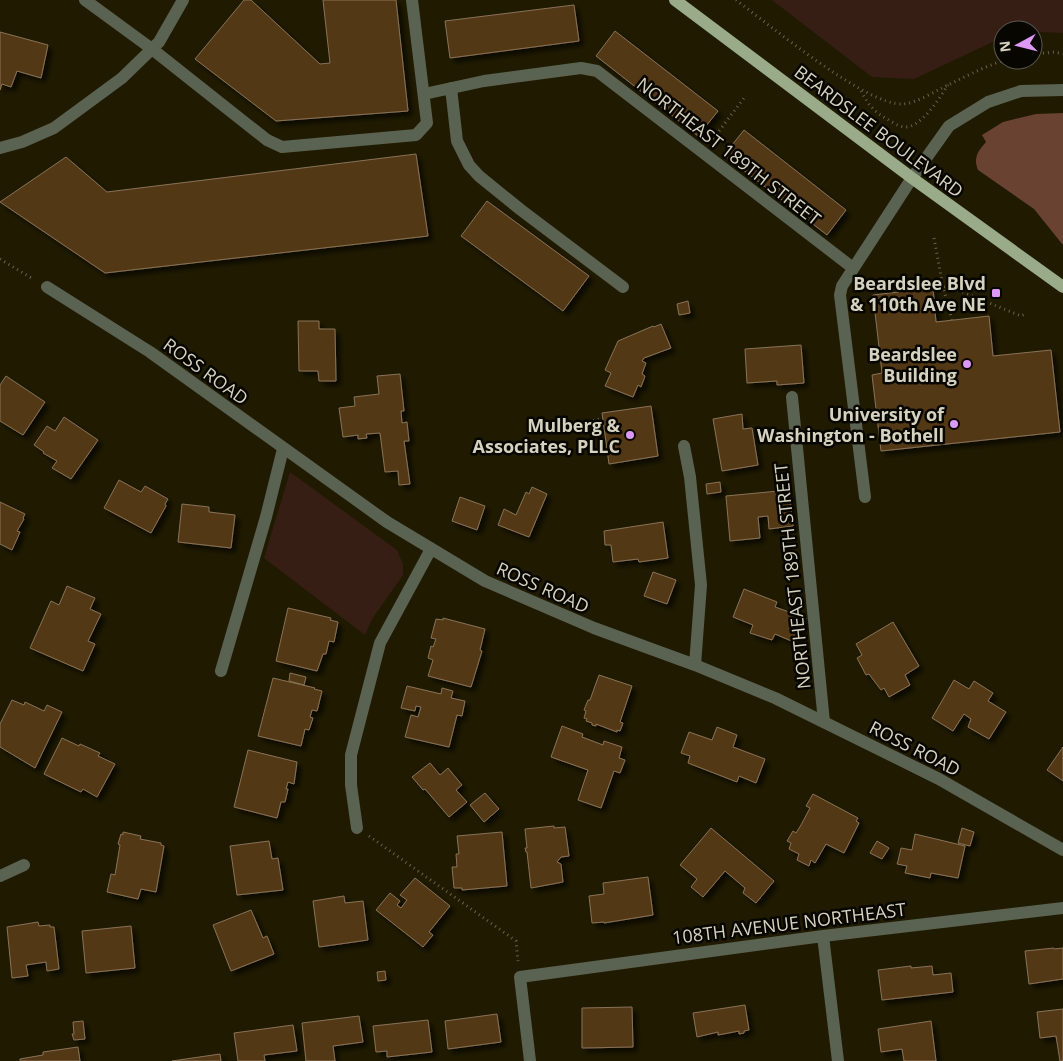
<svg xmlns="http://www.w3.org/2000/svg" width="1063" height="1061" font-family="'Open Sans',sans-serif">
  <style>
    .green { fill: #361e15 }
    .forest { fill: #694232 }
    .building { fill: #523917; stroke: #897257; filter: url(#shadow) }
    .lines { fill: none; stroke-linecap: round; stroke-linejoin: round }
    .path { stroke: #67624b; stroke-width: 3; stroke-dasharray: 1 4; stroke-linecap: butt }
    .minor { stroke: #5a6252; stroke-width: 12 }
    .major { stroke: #9aab8a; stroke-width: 12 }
    .poi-dot { fill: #db99f5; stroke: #080600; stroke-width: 2 }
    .labels { text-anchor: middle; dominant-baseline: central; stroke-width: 5; stroke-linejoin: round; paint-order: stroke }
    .street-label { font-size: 18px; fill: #d5d2c0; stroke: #080600 }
    .poi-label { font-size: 18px; font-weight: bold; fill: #d5d2c0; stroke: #080600; text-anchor: end }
  </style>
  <defs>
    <filter id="shadow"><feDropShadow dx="4.5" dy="4.5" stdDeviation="2.5" flood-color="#0009"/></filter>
  </defs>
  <rect width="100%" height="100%" fill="#201b00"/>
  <!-- green -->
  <path class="green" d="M772 0H1063V33L1003 30V37L914 79 872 77Z
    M290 472 397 550 403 564V575L372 619 365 635 264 558Z"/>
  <!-- forest -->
  <path class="forest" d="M1063 113V245L1034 209 978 170C973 158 978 151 986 142L982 135 1003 122 1036 114Z"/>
  <!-- building -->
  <path class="building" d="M244 0H251L320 64 330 63 323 0H396L408 111 276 121 195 59Z
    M574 5 579 41 450 58 445 21Z
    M615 31 718 111 698 136 596 56Z
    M0 32 48 45 41 78 17 71 11 87 2 84 0 90Z
    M744 130 846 210 827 235 724 155Z
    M416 154 428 236 105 273 0 202 66 157 107 192Z
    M487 201 589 276 563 311 461 236Z
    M933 288 936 322 989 316 993 356 1051 350 1060 432 881 451 872 375 882 373 873 295Z
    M688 301 690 313 679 315 677 304Z
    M298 321H319V329H335L336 381H319L318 371H299Z
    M661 324 671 348 644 358 642 361 646 363 642 374 645 376 641 387 638 385 633 397 605 386 611 373 605 370 618 341 653 326 654 327Z
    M801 345 804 383 777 385V381L747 383 745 349Z
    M400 374 404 411H401L402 423 407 422 409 441H404L410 484 399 485 398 471 385 472 380 433 366 434 367 438 358 439V435L343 437 339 408 355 406 354 397 379 394 377 376Z
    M6 376 45 402 23 435 0 421V385Z
    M651 406 658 456 609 464 602 413Z
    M742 414 743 429 752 428 758 465 722 471 713 419Z
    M64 417 98 440 71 479 52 468 57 461 43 453 44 452 34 445 47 426 55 431Z
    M119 480 141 492 145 486 168 499 165 504 166 506 151 533 104 508Z
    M720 482 721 492 707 494 706 484Z
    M532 487 547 494 529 537 498 525 504 509 516 515 526 492 529 494Z
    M789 490 793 526 769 529 768 516 758 517 760 538 730 541 726 496Z
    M460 497 485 506 477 530 452 521Z
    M0 502 25 514 23 518 24 519 17 531 20 532 12 550 0 544Z
    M182 504 209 507V512L235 515 231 548 178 542Z
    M663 522 668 558 639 562 638 559 613 562 611 545H605L604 531Z
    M653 572 676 580 667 604 644 596Z
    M67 586 95 598 90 609 101 614 88 641 95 644 83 671 30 648 51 601 59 605Z
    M744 589 777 602 775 607 806 618 796 643 775 634 772 640 750 633 753 625 733 617Z
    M288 608 331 618 330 620 338 622 334 642 329 641 326 654H323L317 671 276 661Z
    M443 618 485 629 480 650 482 651 471 687 428 676 433 660 428 658 431 646 433 647 436 639 431 638 436 619 443 620Z
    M893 622 919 666 905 675 910 685 889 697 884 688 881 690 869 674 866 675 857 658 862 655 856 644Z
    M290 673 306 677 304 685 289 681Z
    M599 675 632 686 620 722 623 723 620 731 617 730V732L596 724V726L592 725V723L586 721 587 719 584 718 586 711 584 710 588 700H590Z
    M273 678 315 688 314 689 322 691 317 711 312 710 310 717 313 718 309 730 305 729 301 746 258 736Z
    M954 680 969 689 974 681 993 693 988 701 1006 712 989 739 968 727 971 719 964 714 953 731 932 718Z
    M407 686 441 694 442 688 453 691 451 698 465 701 462 716 457 715 449 747 405 737 411 715 418 717 421 707 416 706 415 711 401 708Z
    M12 700 24 705 25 702 44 711 47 705 62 712 35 768 0 747V724Z
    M562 726 583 734 582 737 603 745 604 741 622 747 619 758 625 760 620 773 614 771 601 808 578 800 588 770 551 757Z
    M717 727 737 735 733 747 765 759 756 783 739 776 737 782 688 763 690 756 681 753 689 732 712 740Z
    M62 738 79 746 80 744 100 753 98 756 115 764 97 797 83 789 81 792 44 774Z
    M1063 747V781L1047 770Z
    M248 750 297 762 294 784 288 782 286 789H288L285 802H281L277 818 234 807Z
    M430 763 440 775 448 768 462 785 456 790 467 802 449 817 425 789 423 790 412 777Z
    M485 793 499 809 484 822 470 805Z
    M813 794 858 818 856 821 859 823 844 853 826 844 815 863 811 860 809 866 797 860 799 854 789 849 791 843 787 841 793 831 796 833 801 825 810 808 806 806Z
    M554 826V828L565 827 569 856 561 857 557 862 561 864 563 882 531 888 527 852H526L525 848H527L525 829Z
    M711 828 774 881 756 903 743 893 745 888 725 871 703 897 691 887 697 879 680 865Z
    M962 828 974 832 970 846 958 843Z
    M123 832 141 836 140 839 161 843V845L164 846 156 892 141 889 138 899 107 892 111 874 115 875 120 845 118 844 121 834 123 835Z
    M502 832 507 886 462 890V888H454L452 867H457L456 854H459L457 836Z
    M915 834 965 846 958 878 931 873 930 878 905 873 907 866 897 864 898 861 901 848 912 850Z
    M269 841 272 859 278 858 283 890 237 895 230 846Z
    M877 841 889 848 882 859 870 853Z
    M648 877 653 915 604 923V922L592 923 589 896 604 894 603 883Z
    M415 878 450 906 429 932 433 935 423 947 376 910 390 893 400 901 397 905 401 908 407 900 400 895Z
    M344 896 345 903 363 901 368 940 319 947 313 901Z
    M251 910 263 938 267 936 274 954 231 971 213 925Z
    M38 922 39 926 50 925V927H54L59 969 47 971 46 962 26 965 28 976 12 978 7 927Z
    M131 926 135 968 86 973 82 931Z
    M1054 948V949L1063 948V979L1029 984 1025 951Z
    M911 966V968L932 966 933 975 951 973 953 992 882 1000 878 970Z
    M385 971 386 980 378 981 377 972Z
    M745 1005 749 1030 744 1031V1033L739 1034V1031L718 1035V1032L697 1037 693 1013Z
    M632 1007 633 1047 582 1048V1008Z
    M1063 1009V1061H1060L1056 1036 1040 1038 1037 1012Z
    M497 1014 501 1042 448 1049 445 1021Z
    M359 1016 363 1042 333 1046 335 1061H306L302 1023Z
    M428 1020 432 1052 387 1057V1051L376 1052 373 1026Z
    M83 1021 85 1039 74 1040 72 1034H74L73 1022Z
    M931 1021 936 1061H904L902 1049 881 1052 878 1029Z
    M293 1025 297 1051 264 1055 265 1061H238L234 1033Z
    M78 1047 80 1061H20V1059L43 1055V1052Z
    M220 1054 221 1061H172Z"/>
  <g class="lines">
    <!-- path -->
    <path class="path" d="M736 0C767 23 868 107 903 104 916 103 930 94 942 88 962 78 982 68 1004 60
      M1033 54 1055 52 1063 54
      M861 91C867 103 874 112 887 119 892 122 898 126 904 127 922 128 939 98 948 85
      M713 139 744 98
      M934 238 943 287
      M0 259 33 279
      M952 320 943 287 948 286 1021 316 1027 313
      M564 428 600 419
      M369 836 516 941 518 961"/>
    <!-- minor -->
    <path class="minor" d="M85 0 152 49 267 140 282 147 416 135 427 123 412 0
      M451 88 457 141 469 165 479 176 521 210 623 287
      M424 94 484 81 581 68 597 71 853 268
      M0 148 22 142 54 128 122 78 159 42 183 0
      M47 287 150 352 387 522 485 581 594 628 695 665 775 698 939 779 1063 850
      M792 397 824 722
      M684 446 690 477 701 585 695 665
      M865 497 840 295 842 286 912 178 949 126 988 102 1021 91 1063 90
      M221 671 266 517 283 449
      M357 828 351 785V755L380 643 431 549
      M0 876 24 865
      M823 936 838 1061
      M530 1061 520 977 823 936 1063 908"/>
    <!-- major -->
    <path class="major" d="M675 0 912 178 1063 287"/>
  </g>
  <!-- markers -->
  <g class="poi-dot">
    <rect x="991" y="288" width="10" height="10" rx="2.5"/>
    <circle cx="967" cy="364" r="5"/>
    <circle cx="954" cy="424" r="5"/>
    <circle cx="630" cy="435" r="5"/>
  </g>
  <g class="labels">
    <!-- street labels -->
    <g class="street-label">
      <text transform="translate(879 131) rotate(37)">BEARDSLEE BOULEVARD</text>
      <text transform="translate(729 151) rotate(38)">NORTHEAST 189TH STREET</text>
      <text transform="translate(206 371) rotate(36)">ROSS ROAD</text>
      <text transform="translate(792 576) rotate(-96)">NORTHEAST 189TH STREET</text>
      <text transform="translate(543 587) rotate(24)">ROSS ROAD</text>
      <text transform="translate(915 748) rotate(27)">ROSS ROAD</text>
      <text transform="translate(789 923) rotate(-7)">108TH AVENUE NORTHEAST</text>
    </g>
    <!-- poi labels -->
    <g class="poi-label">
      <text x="986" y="283">Beardslee Blvd<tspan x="986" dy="21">&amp; 110th Ave NE</tspan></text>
      <text x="957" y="354">Beardslee<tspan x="957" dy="21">Building</tspan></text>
      <text x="944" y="414">University of<tspan x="944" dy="21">Washington - Bothell</tspan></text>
      <text x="620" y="425">Mulberg &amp;<tspan x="620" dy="21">Associates, PLLC</tspan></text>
    </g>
  </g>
  <!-- north arrow -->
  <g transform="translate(1018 45) rotate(263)"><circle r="24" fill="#080600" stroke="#5a584d"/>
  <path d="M0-4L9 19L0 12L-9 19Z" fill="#db99f5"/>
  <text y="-8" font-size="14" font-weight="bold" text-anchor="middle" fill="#d5d2c0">N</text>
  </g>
</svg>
